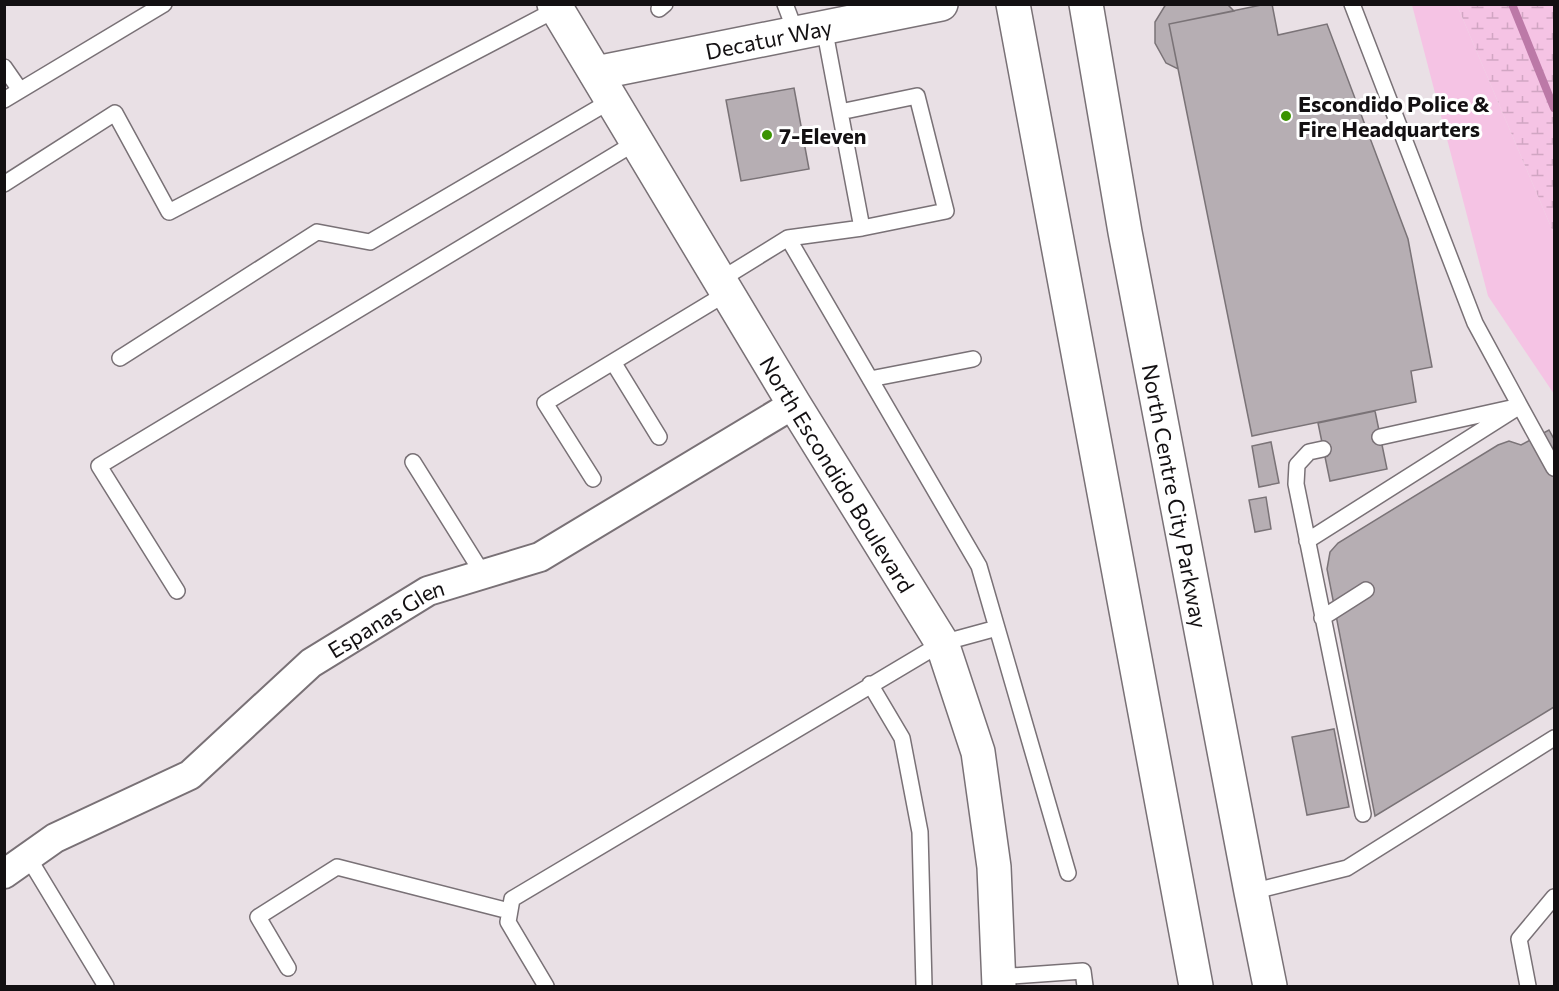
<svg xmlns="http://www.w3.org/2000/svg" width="1559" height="991" font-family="Commissioner,sans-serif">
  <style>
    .grass { fill: #f5c3e4 }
    .wetland { fill: url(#wetland-marsh) }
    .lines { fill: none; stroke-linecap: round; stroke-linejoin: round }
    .stream { stroke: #bc79a7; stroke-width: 8 }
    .building { fill: #b6aeb3; stroke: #7a7377; stroke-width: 1.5 }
    .lane-casing { stroke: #797176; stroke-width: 18 }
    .street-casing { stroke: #797176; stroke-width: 32 }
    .secondary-casing { stroke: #797176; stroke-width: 36 }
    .highway-casing { stroke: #797176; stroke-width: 36 }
    .lane { stroke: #fff; stroke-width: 15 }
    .street { stroke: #fff; stroke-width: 28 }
    .secondary { stroke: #fff; stroke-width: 33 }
    .highway { stroke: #fff; stroke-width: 33 }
    .poi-dot { fill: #3b9301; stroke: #fff; stroke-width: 2 }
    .labels { text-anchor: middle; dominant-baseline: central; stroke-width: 6; stroke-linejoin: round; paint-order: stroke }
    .street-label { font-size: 22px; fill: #131012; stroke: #fff }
    .poi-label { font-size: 22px; font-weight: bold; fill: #131012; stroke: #fff; text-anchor: start }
  </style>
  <defs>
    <pattern id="wetland-marsh" width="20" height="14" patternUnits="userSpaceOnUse" patternTransform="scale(1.5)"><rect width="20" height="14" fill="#f5c3e4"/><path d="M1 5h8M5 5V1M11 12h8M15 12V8" fill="none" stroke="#d1a6c3"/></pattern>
  </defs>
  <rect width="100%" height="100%" fill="#e9e0e5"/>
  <!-- grass -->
  <path class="grass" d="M1412 5H1457L1554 234V394L1488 296Z"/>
  <!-- wetland -->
  <path class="wetland" d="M1457 5H1554V234Z"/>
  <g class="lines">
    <!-- stream -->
    <path class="stream" d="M1512 4 1554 108"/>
  </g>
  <!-- building -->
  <path class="building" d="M1166 4H1227L1234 11 1169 24 1178 69 1166 63 1155 43V22Z
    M1266 4H1272L1278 35 1327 24 1408 239 1432 367 1411 371 1416 402 1252 436 1169 24Z
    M794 88 809 169 741 181 726 100Z
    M1375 411 1387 469 1330 481 1318 423Z
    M1549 430 1554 439V707L1375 816 1327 569 1330 552 1338 543 1498 445 1509 441 1521 445Z
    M1271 442 1279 483 1259 487 1252 446Z
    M1266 497 1271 529 1255 532 1249 500Z
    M1334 729 1349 807 1307 815 1292 737Z"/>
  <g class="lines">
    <!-- lane casing -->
    <g class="lane-casing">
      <path id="lane" d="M785 4 796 33
        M659 9 665 4
        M824 27 840 112
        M4 67 20 90
        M4 100 164 4
        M4 184 115 113 169 212 557 9
        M788 238 862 228 946 211 917 96 840 112 862 228
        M720 280 788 238 979 566 1068 873
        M120 358 317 232 370 242 612 100
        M613 362 659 437
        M870 379 973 359
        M1380 437 1520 406 1554 468
        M1323 449 1309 452 1297 465 1296 484 1363 814
        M413 462 483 574
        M593 479 545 403 727 293
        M1307 541 1520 406 1475 323 1352 4
        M177 591 99 466 638 141
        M1322 618 1366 590
        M870 684 902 738 920 832 924 986
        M28 857 106 986
        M1251 892 1347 868 1554 738
        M288 968 258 917 337 867 509 911
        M998 977 1083 971 1085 986
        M546 986 508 922 512 899 942 643 997 628
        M1528 986 1519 939 1554 897"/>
    </g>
    <!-- street casing -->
    <g class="street-casing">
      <g id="street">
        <path id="s1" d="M4 874 55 838 190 775 311 663 428 591 540 557 794 404"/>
      </g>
    </g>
    <!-- secondary casing -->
    <g class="secondary-casing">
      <g id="secondary">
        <path id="s2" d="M554 4 794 404 942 643 978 752 994 867 999 986"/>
        <path id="s3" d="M596 73 941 4"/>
      </g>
    </g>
    <!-- highway casing -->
    <g class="highway-casing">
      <g id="highway">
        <path d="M1013 4 1196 986"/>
        <path id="s4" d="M1086 4 1125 232 1251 892 1270 986"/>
      </g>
    </g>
    <!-- lane -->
    <use href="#lane" class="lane"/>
    <!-- street -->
    <use href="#street" class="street"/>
    <!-- secondary -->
    <use href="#secondary" class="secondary"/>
    <!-- highway -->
    <use href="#highway" class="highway"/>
  </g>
  <!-- markers -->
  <g class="poi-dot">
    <circle cx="1286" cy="116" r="6"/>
    <circle cx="767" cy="135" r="6"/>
  </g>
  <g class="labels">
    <!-- street labels -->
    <g class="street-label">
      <text stroke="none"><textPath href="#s3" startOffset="176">Decatur Way</textPath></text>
      <text stroke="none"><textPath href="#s2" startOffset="549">North Escondido Boulevard</textPath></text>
      <text stroke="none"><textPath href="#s4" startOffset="500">North Centre City Parkway</textPath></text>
      <text stroke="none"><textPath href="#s1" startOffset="464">Espanas Glen</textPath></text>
    </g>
    <!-- poi labels -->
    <g class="poi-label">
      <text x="1298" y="103">Escondido Police &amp;<tspan x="1298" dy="25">Fire Headquarters</tspan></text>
      <text x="779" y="135">7-Eleven</text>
    </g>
  </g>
  <!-- border -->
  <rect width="1559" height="991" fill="none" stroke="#131012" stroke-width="12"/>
</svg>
